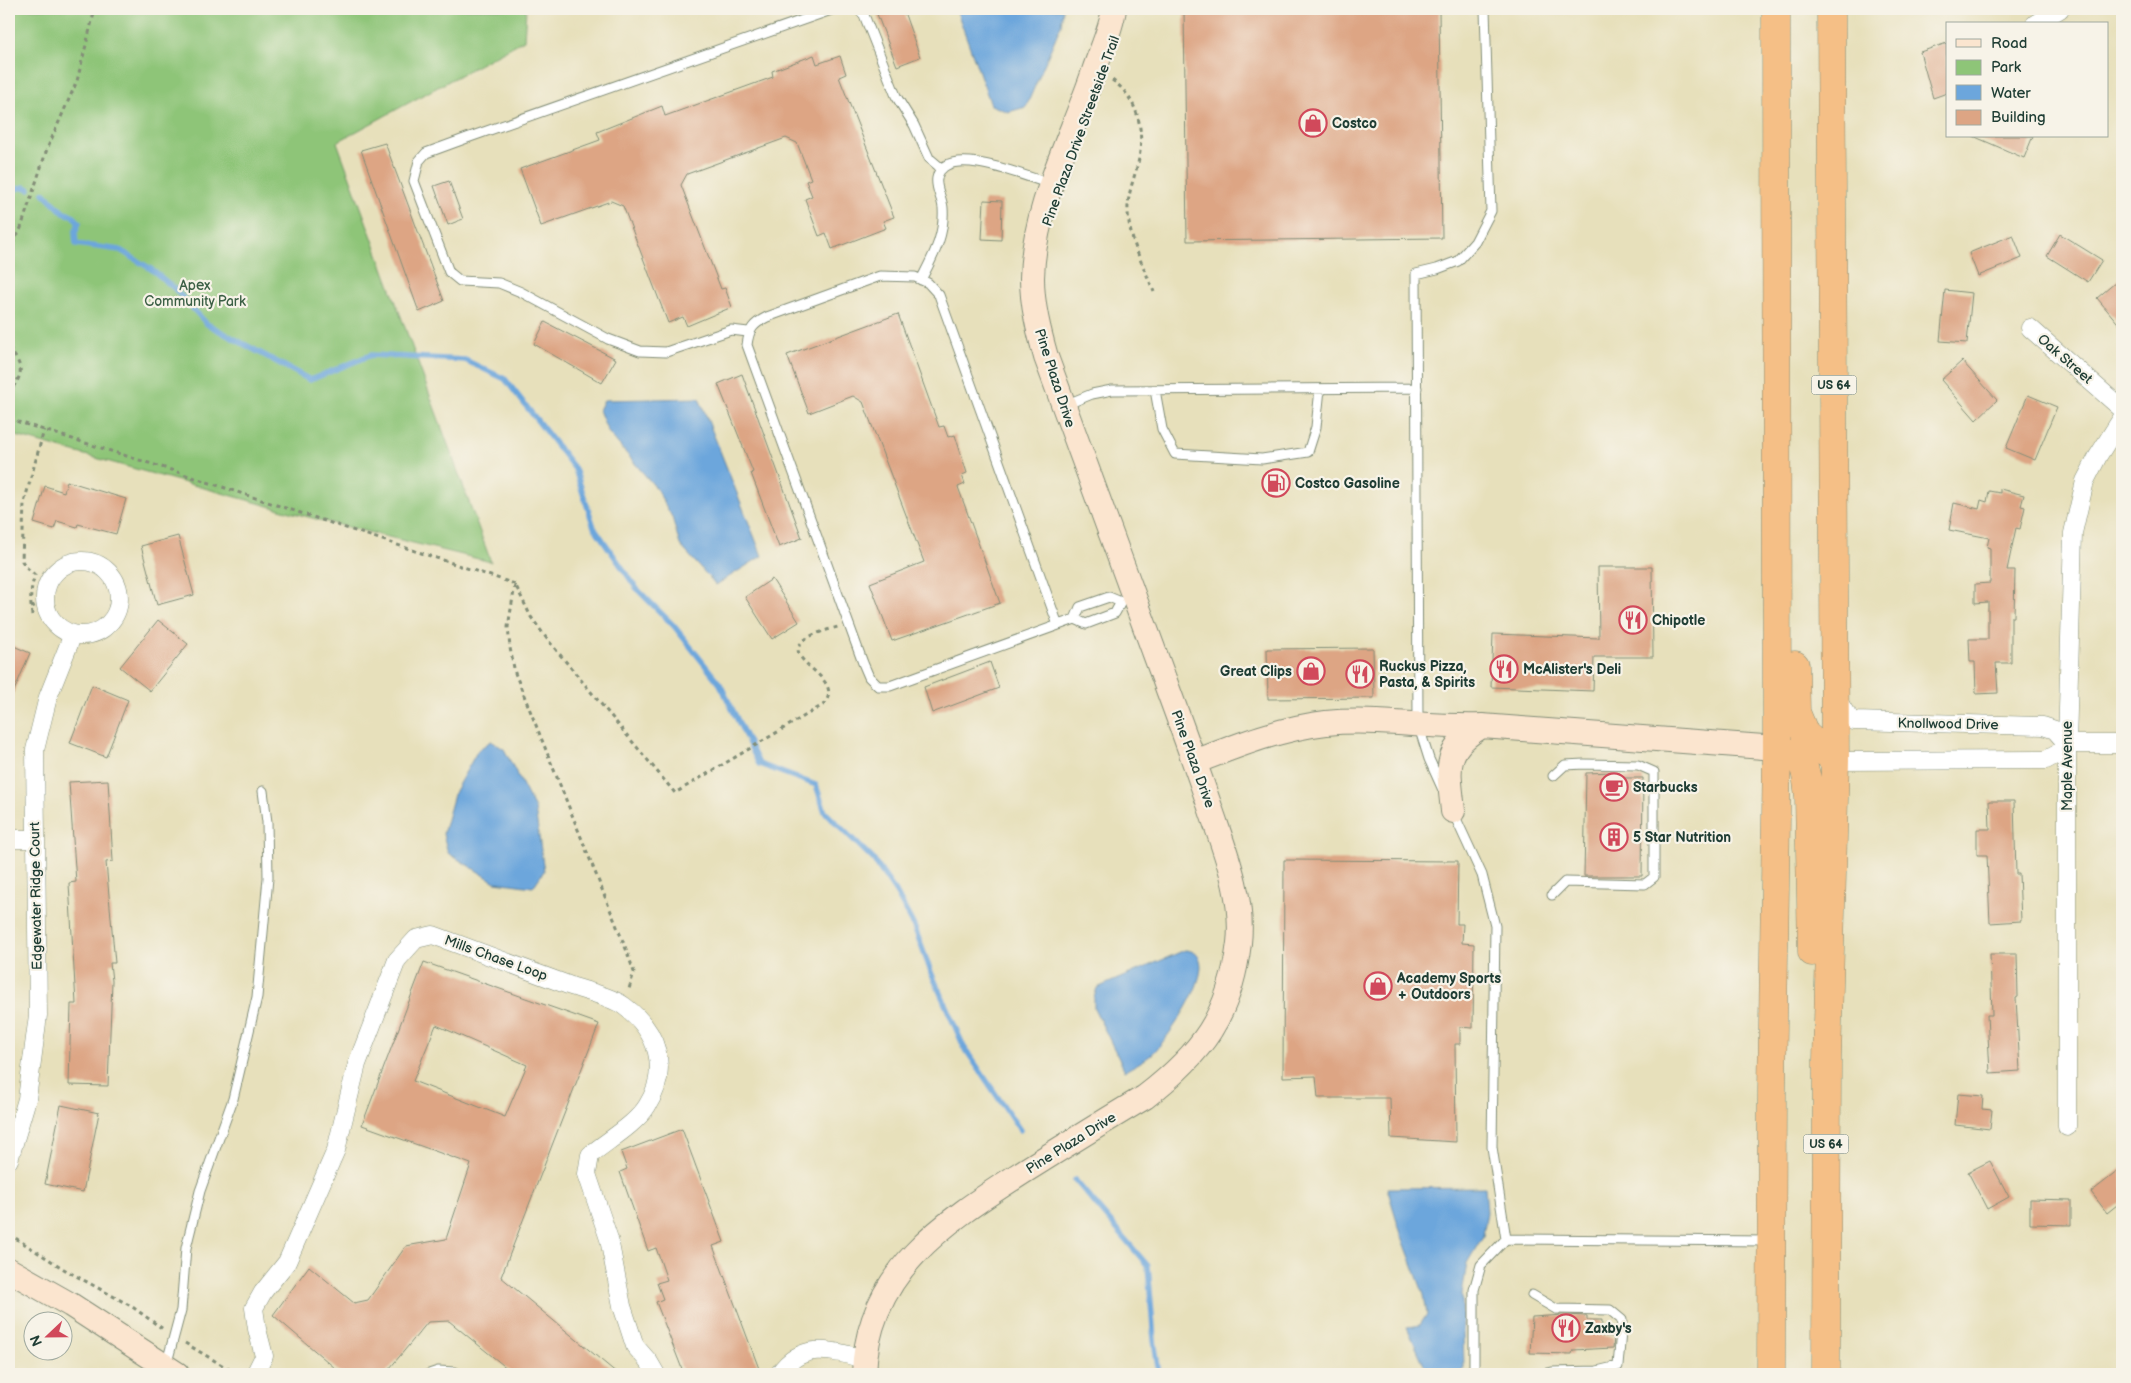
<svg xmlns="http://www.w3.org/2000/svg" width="2131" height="1383" font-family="'Balsamiq Sans',sans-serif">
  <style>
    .green { fill: #8ec578; stroke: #568156 }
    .water { fill: #6ca6dc; stroke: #467288 }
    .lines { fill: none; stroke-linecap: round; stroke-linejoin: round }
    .stream { stroke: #6ca6dc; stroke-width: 5.5 }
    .building { fill: #dda584; fill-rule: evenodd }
    .lane-casing { stroke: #838e78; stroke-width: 11 }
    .street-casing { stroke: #838e78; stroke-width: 19 }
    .secondary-casing { stroke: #838e78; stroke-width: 26 }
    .highway-casing { stroke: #838e78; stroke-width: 29 }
    .path { stroke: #838e78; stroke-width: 3; stroke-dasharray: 4 4; stroke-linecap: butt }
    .lane { stroke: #fff; stroke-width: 9 }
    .street { stroke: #fff; stroke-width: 18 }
    .secondary { stroke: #fbe5cf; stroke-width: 24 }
    .highway { stroke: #f5bf86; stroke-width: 28 }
    .labels { text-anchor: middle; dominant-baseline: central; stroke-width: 4.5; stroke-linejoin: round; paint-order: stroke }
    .shield { fill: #f7f3e8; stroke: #60746a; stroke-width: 1 }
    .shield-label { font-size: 12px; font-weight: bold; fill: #1f3d34 }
    .poi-label { font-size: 14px; font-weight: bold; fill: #1f3d34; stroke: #f7f3e8; text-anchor: start }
    .street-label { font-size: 14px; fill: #1f3d34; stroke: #f7f3e8 }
    .park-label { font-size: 14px; fill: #3b5f45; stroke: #f7f3e8 }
  </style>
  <rect width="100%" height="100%" fill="#f7f3e8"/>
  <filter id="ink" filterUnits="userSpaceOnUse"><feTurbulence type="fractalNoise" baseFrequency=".02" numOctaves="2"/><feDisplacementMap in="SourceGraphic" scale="10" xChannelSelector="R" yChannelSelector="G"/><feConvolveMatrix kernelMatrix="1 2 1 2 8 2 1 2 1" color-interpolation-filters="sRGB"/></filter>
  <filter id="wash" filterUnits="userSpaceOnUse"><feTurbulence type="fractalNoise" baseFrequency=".0096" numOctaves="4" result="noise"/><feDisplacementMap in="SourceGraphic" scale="20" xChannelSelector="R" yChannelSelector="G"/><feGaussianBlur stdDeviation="1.12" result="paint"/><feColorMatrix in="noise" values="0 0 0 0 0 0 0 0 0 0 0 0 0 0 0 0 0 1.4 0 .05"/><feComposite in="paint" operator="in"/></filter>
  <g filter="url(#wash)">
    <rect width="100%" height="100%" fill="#e7e0bb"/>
    <!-- green -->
    <path class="green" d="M9 9H526L524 40 337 142 491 562 323 521 9 434Z"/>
    <!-- water -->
    <path class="water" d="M956 9H1063L1061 25 1026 107 1008 112 991 105Z
      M699 398 762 556 716 585 680 545 672 517 656 488 608 432 599 410 604 400Z
      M491 741 504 749 535 809 544 871 533 887 495 882 448 853 443 834 455 791 478 750Z
      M1185 950C1230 953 1167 1041 1151 1055 1144 1061 1133 1066 1125 1071L1094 1008V998L1097 988Z
      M1485 1187 1487 1212 1483 1236 1467 1263 1462 1294 1464 1368 1460 1374H1428L1407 1327 1420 1325 1427 1314 1424 1295 1401 1234 1387 1188Z"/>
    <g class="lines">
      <!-- stream -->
      <path class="stream" d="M9 190 25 187 29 189
        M44 193 64 213 72 215 79 222 75 233 76 244 120 250 151 269 174 288 207 324 310 380 371 355 465 360 505 379 575 469 594 527 637 589 674 626 720 684 759 764 816 785 825 812 873 859 897 894 914 926 931 972 964 1047 1020 1130
        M1075 1180 1148 1266 1154 1340 1159 1374"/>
    </g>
    <g id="blocks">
      <!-- building -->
      <path class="building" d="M875 9H903L920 57 897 66Z
        M1184 9H1439L1442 238 1187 241Z
        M1947 43V93L1933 98 1920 52Z
        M814 55 817 64 840 56 846 74 839 77 894 217 883 221 886 228 832 249 826 233 819 236 805 199 812 196 806 181 811 179 797 143 786 138 687 174 681 185 721 289 725 288 732 307 687 326 683 317 668 323 623 206 611 201 541 226 520 169 600 140 597 132 662 106 665 116 773 77 772 71Z
        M1973 136H2033L2024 158Z
        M385 143 444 301 419 312 361 150Z
        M449 181 463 219 448 225 434 186Z
        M984 200 1002 201 1001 240 982 239Z
        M2060 234 2102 260 2088 282 2047 256Z
        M2013 235 2022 258 1978 276 1969 253Z
        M2122 277V328L2097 298Z
        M1945 290 1972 293 1967 343 1940 341Z
        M898 314 939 427 944 426 948 437 955 435 967 473 962 475 965 484 958 487 1000 603 892 641 870 583 924 562 863 402 853 396 809 413 787 355Z
        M545 322 616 359 602 383 534 344Z
        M1962 361 1997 400 1976 420 1941 380Z
        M742 374 802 538 779 547 751 473 753 472 718 384Z
        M2028 395 2057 407 2035 460 2006 448Z
        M67 481 126 499 116 534 78 524 77 527 57 521 54 529 34 523 45 486 64 492Z
        M2000 489 2024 495 2021 506 2025 507 2020 529 2016 528 2007 570H2015L2014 617H2011V663H1996L1998 693 1976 694 1975 662H1970L1969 639H1988V602L1975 603V584L1990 583V548L1987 547 1989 538 1949 530 1954 503 1979 509 1981 500 1987 502 1989 491 2000 493Z
        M178 536 194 595 157 605 141 546Z
        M1598 567H1652L1653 657H1594L1593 691 1491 687 1493 634 1599 638Z
        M772 579 799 622 772 639 745 597Z
        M158 620 188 644 150 691 120 667Z
        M9 644 30 653 9 703Z
        M1373 648 1374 698 1268 699 1267 649Z
        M990 662 999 688 932 713 924 687Z
        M92 685 128 700 106 757 70 743Z
        M1614 772V778H1643L1642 876H1584L1586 773Z
        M108 780 113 861 106 862 115 963H110L112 981 108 1086 69 1085 71 1004H76L69 883 76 882 69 782Z
        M1989 801H2014L2016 874H2019L2021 921 1990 923 1987 855H1977V829H1990Z
        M1284 860 1458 861 1457 924H1463L1462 943 1474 944 1473 1028 1460 1027V1044H1455L1456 1142 1391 1138 1390 1098H1318L1316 1076 1283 1077Z
        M1990 954H2017L2018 997 2016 998 2020 1071 1990 1073 1987 1015H1992Z
        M424 962 599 1024 501 1277 618 1374H514L449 1321 428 1322 385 1374H342L273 1315 309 1266 354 1303 368 1300 406 1246 446 1239 471 1164 362 1125ZM436 1025 527 1065 505 1117 413 1081Z
        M1958 1094 1983 1096 1982 1109 1992 1110 1990 1129 1955 1125Z
        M61 1105 99 1113 83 1192 45 1184Z
        M682 1129 724 1242 713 1246 761 1374H684L656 1302 663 1299 657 1283 667 1280 656 1248 648 1251 620 1172 627 1169 621 1152Z
        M1990 1161 2009 1197 1987 1209 1968 1172Z
        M2122 1168V1201L2107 1213 2091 1192Z
        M2030 1199 2071 1200V1225L2030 1224Z
        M1564 1315 1587 1316V1320H1602L1601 1336 1614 1337 1613 1348 1573 1350 1572 1354 1530 1353 1532 1317Z"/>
    </g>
  </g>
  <g filter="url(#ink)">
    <use href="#blocks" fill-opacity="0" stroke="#838e78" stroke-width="1"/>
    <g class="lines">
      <!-- lane casing -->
      <g class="lane-casing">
        <path id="lane" d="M858 9 864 15 896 96 914 125 929 158 942 169
          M921 280C933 256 945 236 943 208 942 197 935 188 937 178 944 141 1030 178 1050 184
          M748 332 731 330 666 352 640 351 608 339 521 292 499 283 460 281 449 272 414 181 419 161 426 153 467 138 834 9
          M1155 390 1162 429 1175 454 1262 459 1308 452 1316 427 1320 389
          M1065 405 1092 394 1112 390 1417 388
          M1109 597 1121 602 1115 613 1086 624 1075 619 1080 607Z
          M1058 625 939 295 928 283 915 277 880 276 767 317C753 324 749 329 747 345L863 663 869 677 878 686H890L1075 619
          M1443 790 1429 759 1418 724 1416 274 1437 269 1458 261 1475 242 1491 211 1485 9
          M1452 810 1482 875 1495 926 1492 1147 1506 1239 1770 1241
          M1552 895 1565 882 1645 884 1654 877V772L1638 765 1584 764 1565 765 1553 776
          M1532 1295 1556 1309 1610 1310 1622 1320 1618 1366 1597 1371 1552 1372 1544 1374
          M166 1366 181 1310 186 1248 200 1191 233 1099 257 997 268 878 267 822 263 791
          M429 1374 438 1371 455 1372 458 1374
          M1474 1374V1290L1481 1265 1506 1239"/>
      </g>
      <!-- street casing -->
      <g class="street-casing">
        <path id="street" d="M2035 24 2060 9
          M2030 328 2122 409
          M45 598a37 37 0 1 1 74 0a37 37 0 1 1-74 0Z
          M1835 696 1846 714 1854 721 2043 726 2055 730 2067 744
          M1835 761 2046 760 2057 754 2067 744H2122
          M9 839H34
          M2067 1127V744L2073 533 2085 481 2098 456 2122 418
          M9 1160 27 1099 38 1015 35 750 48 697 73 634
          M255 1374 264 1356 257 1329 254 1308 263 1292 287 1262 336 1150 357 1064 397 960 416 939 433 935C479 952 525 969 571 986 586 991 612 997 624 1006 658 1031 670 1070 647 1106 636 1124 607 1141 590 1155L587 1174 609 1239 622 1306 635 1346 649 1362 656 1374
          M779 1374C802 1341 831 1350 864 1359"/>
      </g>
      <!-- secondary casing -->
      <g class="secondary-casing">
        <path id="secondary" d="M1195 762C1236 746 1281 728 1326 723 1377 718 1430 728 1482 726L1777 748
          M1453 811C1449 769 1441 750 1482 726
          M9 1270 71 1305 177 1374
          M864 1374C867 1271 945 1222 1023 1172 1063 1147 1104 1121 1145 1097 1202 1053 1230 1016 1239 943 1244 899 1226 854 1212 813 1201 780 1189 747 1177 714 1134 595 1089 476 1046 357 1039 332 1032 305 1032 278 1033 207 1072 137 1094 71 1101 50 1111 30 1114 9"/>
      </g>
      <!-- highway casing -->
      <g class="highway-casing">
        <path id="highway" d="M1795 665 1796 712 1805 734 1835 761
          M1777 748C1807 758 1805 767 1809 796L1812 952
          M1771 1374 1772 1091 1777 748 1776 9
          M1826 1374 1827 1060 1835 761 1831 9"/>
      </g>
      <!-- path -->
      <path class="path" d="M1112 80C1139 99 1145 132 1138 163 1134 179 1127 195 1128 212 1129 240 1144 267 1154 292
        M9 251 21 228 47 149 77 81 95 9
        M9 348C23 367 25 373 9 392
        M9 419 171 470 515 584 531 617 547 639 675 793 823 705C848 678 782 662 802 642 810 634 827 630 838 627
        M515 585 508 627 510 648 515 673 626 949 634 972 629 989
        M31 607 45 603
        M32 615C30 600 30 590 35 575L26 567 22 561 24 503 44 430
        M9 1234 67 1271 131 1306 163 1329
        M185 1343 237 1374"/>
      <!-- lane -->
      <use href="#lane" class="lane"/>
      <!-- street -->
      <use href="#street" class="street"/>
      <!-- secondary -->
      <use href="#secondary" class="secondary"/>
      <!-- highway -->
      <use href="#highway" class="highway"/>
    </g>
  </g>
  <!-- icons -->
  <defs>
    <g id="shop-ring" transform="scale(1.4375)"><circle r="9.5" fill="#f7f3e8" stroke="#d1495b" stroke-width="1.5"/><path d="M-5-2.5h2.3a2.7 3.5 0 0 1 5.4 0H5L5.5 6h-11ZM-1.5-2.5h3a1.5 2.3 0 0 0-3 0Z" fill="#d1495b"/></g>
    <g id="fuel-ring" transform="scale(1.4375)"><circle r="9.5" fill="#f7f3e8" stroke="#d1495b" stroke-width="1.5"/><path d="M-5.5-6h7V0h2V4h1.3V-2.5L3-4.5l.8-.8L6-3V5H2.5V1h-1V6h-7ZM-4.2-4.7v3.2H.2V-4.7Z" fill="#d1495b"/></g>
    <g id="restaurant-ring" transform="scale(1.4375)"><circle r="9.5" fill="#f7f3e8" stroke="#d1495b" stroke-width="1.5"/><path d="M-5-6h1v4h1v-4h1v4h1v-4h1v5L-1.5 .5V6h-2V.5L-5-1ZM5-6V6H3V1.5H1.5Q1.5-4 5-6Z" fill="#d1495b"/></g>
    <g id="cafe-ring" transform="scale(1.4375)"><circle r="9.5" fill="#f7f3e8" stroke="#d1495b" stroke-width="1.5"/><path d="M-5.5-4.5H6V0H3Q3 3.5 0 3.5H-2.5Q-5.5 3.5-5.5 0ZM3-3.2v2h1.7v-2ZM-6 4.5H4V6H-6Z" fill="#d1495b"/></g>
    <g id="building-ring" transform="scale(1.4375)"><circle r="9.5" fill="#f7f3e8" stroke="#d1495b" stroke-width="1.5"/><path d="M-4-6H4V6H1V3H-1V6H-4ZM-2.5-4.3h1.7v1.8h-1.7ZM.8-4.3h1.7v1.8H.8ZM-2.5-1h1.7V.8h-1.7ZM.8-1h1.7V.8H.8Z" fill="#d1495b"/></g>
  </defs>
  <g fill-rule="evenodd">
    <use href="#shop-ring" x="1313" y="123"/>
    <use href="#fuel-ring" x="1276" y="483"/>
    <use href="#restaurant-ring" x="1633" y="620"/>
    <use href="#restaurant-ring" x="1504" y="669"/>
    <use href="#shop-ring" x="1311" y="671"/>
    <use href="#restaurant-ring" x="1360" y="674"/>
    <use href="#cafe-ring" x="1614" y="787"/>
    <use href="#building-ring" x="1614" y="837"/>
    <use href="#shop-ring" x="1378" y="986"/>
    <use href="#restaurant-ring" x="1566" y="1328"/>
  </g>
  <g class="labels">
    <!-- shield labels -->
    <g class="shield">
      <rect x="1811.5" y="375.5" width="45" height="19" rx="4"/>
      <rect x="1803.5" y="1134.5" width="45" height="19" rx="4"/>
    </g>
    <g class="shield-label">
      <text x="1834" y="385">US 64</text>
      <text x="1826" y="1144">US 64</text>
    </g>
    <!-- poi labels -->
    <g class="poi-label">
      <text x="1332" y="123">Costco</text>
      <text x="1295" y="483">Costco Gasoline</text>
      <text x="1652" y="620">Chipotle</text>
      <text x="1379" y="666">Ruckus Pizza,<tspan x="1379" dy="16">Pasta, &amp; Spirits</tspan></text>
      <text x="1523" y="669">McAlister's Deli</text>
      <text x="1292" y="671" text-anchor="end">Great Clips</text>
      <text x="1633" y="787">Starbucks</text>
      <text x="1633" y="837">5 Star Nutrition</text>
      <text x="1397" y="978">Academy Sports<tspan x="1397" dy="16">+ Outdoors</tspan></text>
      <text x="1585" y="1328">Zaxby's</text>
    </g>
    <!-- street labels -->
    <g class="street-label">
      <text transform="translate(1081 131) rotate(-70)">Pine Plaza Drive Streetside Trail</text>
      <text transform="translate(2065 359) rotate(41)">Oak Street</text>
      <text transform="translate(1055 378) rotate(72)">Pine Plaza Drive</text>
      <text transform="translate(1948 724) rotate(1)">Knollwood Drive</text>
      <text transform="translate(1193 759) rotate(70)">Pine Plaza Drive</text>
      <text transform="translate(2067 766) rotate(-90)">Maple Avenue</text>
      <text transform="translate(36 896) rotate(-91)">Edgewater Ridge Court</text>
      <text transform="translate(496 958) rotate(20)">Mills Chase Loop</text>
      <text transform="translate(1071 1143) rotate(-32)">Pine Plaza Drive</text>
    </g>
    <!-- park labels -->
    <g class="park-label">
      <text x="195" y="285">Apex<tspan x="195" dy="16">Community Park</tspan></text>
    </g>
  </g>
  <!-- margin -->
  <rect width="2131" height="1383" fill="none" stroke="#f7f3e8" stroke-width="30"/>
  <!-- legend -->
  <rect x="1946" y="22" width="162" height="115" fill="#f7f3e8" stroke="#a1aaa0"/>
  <rect x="1956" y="39" width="25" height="8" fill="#fbe5cf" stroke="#a1aaa0"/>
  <text x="1991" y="48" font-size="15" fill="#1f3d34">Road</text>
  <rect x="1956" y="60" width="25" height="15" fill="#8ec578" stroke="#a1aaa0"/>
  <text x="1991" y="72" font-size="15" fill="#1f3d34">Park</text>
  <rect x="1956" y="85" width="25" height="15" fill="#6ca6dc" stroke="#a1aaa0"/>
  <text x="1991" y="98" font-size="15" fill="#1f3d34">Water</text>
  <rect x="1956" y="110" width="25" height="15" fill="#dda584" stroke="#a1aaa0"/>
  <text x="1991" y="122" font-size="15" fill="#1f3d34">Building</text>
  <!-- north arrow -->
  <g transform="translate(48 1336) rotate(248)"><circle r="24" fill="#f7f3e8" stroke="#a1aaa0"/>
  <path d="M0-4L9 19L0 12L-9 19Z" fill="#d1495b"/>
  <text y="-8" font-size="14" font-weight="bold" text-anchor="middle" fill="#1f3d34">N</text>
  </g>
</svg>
